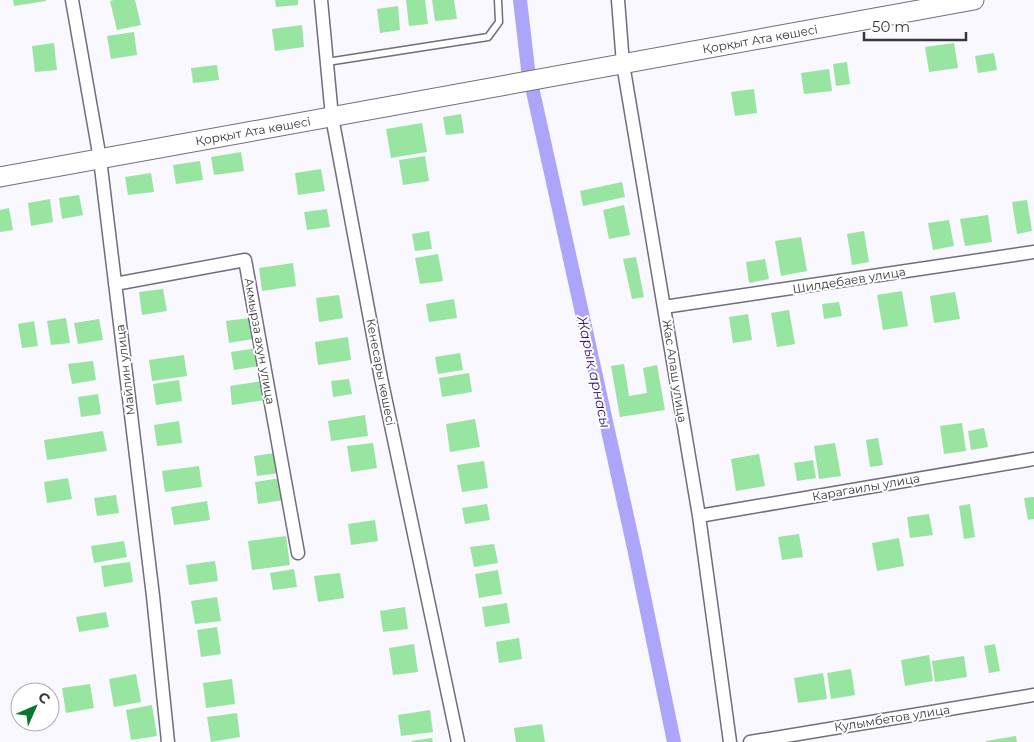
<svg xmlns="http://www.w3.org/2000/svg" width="1034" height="742" font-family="Montserrat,sans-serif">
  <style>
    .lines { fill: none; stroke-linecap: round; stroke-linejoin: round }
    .canal { stroke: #aca5f9; stroke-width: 14 }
    .building { fill: #98e4a1 }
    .service-casing { stroke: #6f6e7b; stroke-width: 9 }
    .minor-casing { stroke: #6f6e7b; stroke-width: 15 }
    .secondary-casing { stroke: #6f6e7b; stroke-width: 21 }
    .service { stroke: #fff; stroke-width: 6 }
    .minor { stroke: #fff; stroke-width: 12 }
    .secondary { stroke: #fff; stroke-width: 19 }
    .labels { text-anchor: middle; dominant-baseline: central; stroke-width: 4; stroke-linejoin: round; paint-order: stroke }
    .street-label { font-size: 12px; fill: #36363c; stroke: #fff }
    .water-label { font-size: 14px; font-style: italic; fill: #2e1171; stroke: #fff }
  </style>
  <rect width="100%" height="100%" fill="#f9f8fe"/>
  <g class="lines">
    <!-- canal -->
    <path class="canal" d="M520 0 528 69 634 548 674 742"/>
  </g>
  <!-- building -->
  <path class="building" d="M13 0H46V1L14 6Z
    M114 0H135L141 25 117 30 110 1Z
    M275 0H298V5L276 7Z
    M406 0H425L428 24 409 26Z
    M432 0H454L457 19 435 21Z
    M398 6 400 30 380 33 377 9Z
    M302 25 304 47 275 51 272 29Z
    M134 32 137 55 111 59 107 36Z
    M54 43 57 70 35 72 32 46Z
    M954 43 958 68 929 72 925 47Z
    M994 53 997 70 978 73 975 56Z
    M847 62 850 84 836 86 833 64Z
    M217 65 219 80 193 83 191 68Z
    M829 69 832 91 804 94 801 73Z
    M754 89 757 113 735 116 731 92Z
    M461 114 464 133 446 135 443 117Z
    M422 123 427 152 391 158 386 129Z
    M241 152 244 171 214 175 211 157Z
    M425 156 429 181 403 185 399 160Z
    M200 161 203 180 176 184 173 165Z
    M321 169 325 191 298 195 295 173Z
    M151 173 154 192 128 195 125 177Z
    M622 182 625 197 583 206 580 191Z
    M79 195 83 215 62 219 59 198Z
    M50 199 53 222 31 226 28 203Z
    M1027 200 1032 231 1017 234 1012 202Z
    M624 205 630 235 609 239 603 210Z
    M9 208 13 230 0 232V210Z
    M327 209 330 227 307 230 304 212Z
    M988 215 992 242 965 246 960 219Z
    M949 220 954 246 933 250 928 223Z
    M429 231 432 249 415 251 412 234Z
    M864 231 869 262 852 265 847 234Z
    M801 237 807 271 781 276 775 241Z
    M438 254 443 281 420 284 415 258Z
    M636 257 644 297 632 299 623 259Z
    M765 259 769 279 749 283 746 262Z
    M293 263 296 286 262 291 259 268Z
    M163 289 167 311 142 315 139 292Z
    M902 291 908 326 883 330 877 295Z
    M955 292 960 319 934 323 930 296Z
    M339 295 343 318 319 322 316 298Z
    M454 299 457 318 429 322 426 304Z
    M839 302 842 316 824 319 822 304Z
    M789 310 795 344 777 347 771 313Z
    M748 314 752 340 733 343 729 317Z
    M66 318 70 343 51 345 47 321Z
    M250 318 253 339 229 343 226 321Z
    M99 319 103 340 78 344 74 323Z
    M34 321 38 346 22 348 18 324Z
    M348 337 351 360 318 365 315 342Z
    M257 348 260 366 234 370 231 352Z
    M460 353 463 370 438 374 435 357Z
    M184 355 187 376 152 381 149 360Z
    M93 361 96 380 72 384 68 364Z
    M624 364 629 396 647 393 643 368 657 365 665 410 620 417 611 366Z
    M469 373 472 392 442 397 439 378Z
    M349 379 352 394 333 397 331 381Z
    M179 380 182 401 156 405 153 384Z
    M262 381 265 400 232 405 230 386Z
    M98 394 101 414 81 417 78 397Z
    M365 415 368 436 331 441 328 421Z
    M475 419 480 447 450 452 446 424Z
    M179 421 182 443 157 446 154 425Z
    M962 423 966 451 944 454 940 426Z
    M984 428 988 447 971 450 968 431Z
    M103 431 107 451 47 460 44 440Z
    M878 438 883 465 870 467 866 440Z
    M373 443 377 468 351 472 347 446Z
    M835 443 841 476 819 479 814 446Z
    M275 453 279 473 257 476 254 456Z
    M759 454 765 486 736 491 731 459Z
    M813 460 816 478 797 481 794 463Z
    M484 461 488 488 462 492 457 465Z
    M199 466 202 487 165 492 162 471Z
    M68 478 72 499 47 503 44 482Z
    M281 478 284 500 258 504 255 482Z
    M116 495 119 513 97 516 94 498Z
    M1034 497V519L1028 520 1024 498Z
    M207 501 210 520 174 525 171 507Z
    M487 504 490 520 465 524 462 508Z
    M970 504 975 537 964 539 959 506Z
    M929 514 933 535 910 538 907 517Z
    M375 520 378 541 351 545 348 524Z
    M799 534 803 557 782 560 778 537Z
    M286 536 290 565 252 570 248 541Z
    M899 538 904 566 877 571 872 543Z
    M124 541 127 557 94 563 91 546Z
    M494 544 498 563 474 567 470 547Z
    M215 561 218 581 189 585 186 565Z
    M130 562 133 582 104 587 101 566Z
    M294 569 297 587 273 590 270 573Z
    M498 570 502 594 479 598 475 574Z
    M340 573 344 598 318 602 314 576Z
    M217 597 221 621 195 624 191 601Z
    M507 603 510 623 485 627 482 607Z
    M405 607 408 629 383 632 380 611Z
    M106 612 109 627 79 632 76 617Z
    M217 627 221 654 201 657 197 630Z
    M519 638 522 659 499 663 496 642Z
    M414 644 418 672 393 675 389 648Z
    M995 644 1000 671 989 673 984 646Z
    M929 655 933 681 905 686 901 660Z
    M964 656 967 677 935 682 932 661Z
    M851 669 855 695 831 699 827 673Z
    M823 673 827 699 798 703 794 678Z
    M136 674 141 702 114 707 109 679Z
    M232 679 235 704 206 708 203 683Z
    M90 684 94 708 66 713 62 688Z
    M152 705 157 736 131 740 126 710Z
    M430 710 433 732 401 736 398 715Z
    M237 713 240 737 211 742 207 717Z
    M542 724 545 742H516L514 728Z
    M1016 736 1017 742H986V741Z
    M432 738 433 742H412L411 741Z"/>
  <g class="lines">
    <!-- service casing -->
    <g class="service-casing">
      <path id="service" d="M327 62 488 37 499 22 498 0"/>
    </g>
    <!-- minor casing -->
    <g class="minor-casing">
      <path id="minor" d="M72 0 100 159 153 596 168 742
        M321 0 332 117 381 378 458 742
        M618 0 623 64 699 516 730 742
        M115 284 245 260 298 553
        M664 307 1034 252
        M699 516 1034 459
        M750 742 1034 695"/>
    </g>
    <!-- secondary casing -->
    <g class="secondary-casing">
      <path id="secondary" d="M0 177 974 0"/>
    </g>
    <!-- service -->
    <use href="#service" class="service"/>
    <!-- minor -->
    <use href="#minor" class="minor"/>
    <!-- secondary -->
    <use href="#secondary" class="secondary"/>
  </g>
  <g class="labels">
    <!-- street labels -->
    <g class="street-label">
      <text transform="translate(760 39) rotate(-10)">Қорқыт Ата көшесі</text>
      <text transform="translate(253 131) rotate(-10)">Қорқыт Ата көшесі</text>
      <text transform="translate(849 280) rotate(-9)">Шилдебаев улица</text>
      <text transform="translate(260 341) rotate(80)">Акмырза ахун улица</text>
      <text transform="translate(125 370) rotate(-97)">Майлин улица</text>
      <text transform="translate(675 371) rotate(81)">Жас Алаш улица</text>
      <text transform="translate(381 372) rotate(79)">Кенесары көшесі</text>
      <text transform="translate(866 487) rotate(-10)">Карагаилы улица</text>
      <text transform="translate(892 718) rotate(-9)">Кулымбетов улица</text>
    </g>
    <!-- water labels -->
    <g class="water-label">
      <text transform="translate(594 372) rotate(78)">Жарық арнасы</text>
    </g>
  </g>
  <!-- north arrow -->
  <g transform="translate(35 707) rotate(45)"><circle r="24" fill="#ffffff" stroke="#afafb1"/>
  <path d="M0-4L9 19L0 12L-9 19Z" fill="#07772b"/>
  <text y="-8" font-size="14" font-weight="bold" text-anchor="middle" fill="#36363c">С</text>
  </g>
  <!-- scale -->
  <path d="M864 32v8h102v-8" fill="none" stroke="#36363c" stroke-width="2.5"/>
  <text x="872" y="32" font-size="15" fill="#36363c" stroke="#ffffff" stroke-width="4" paint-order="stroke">50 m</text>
</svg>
